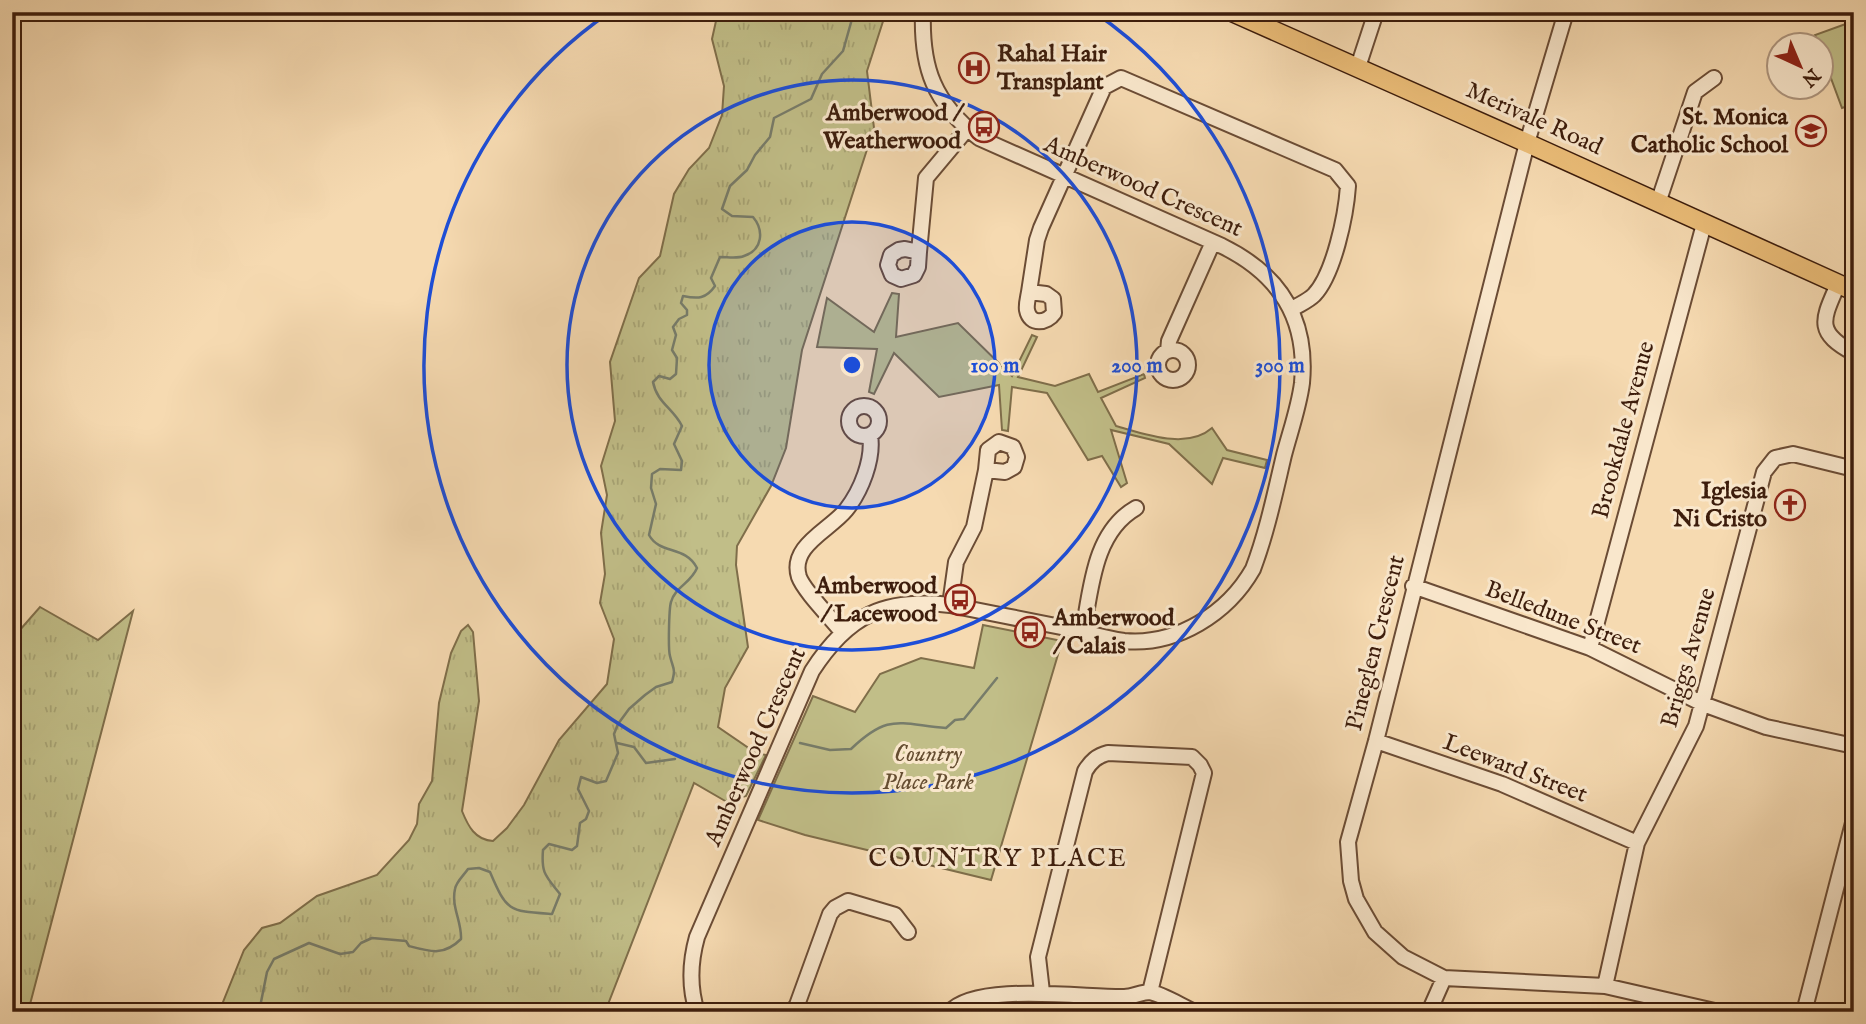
<svg xmlns="http://www.w3.org/2000/svg" width="1866" height="1024" font-family="'IM FELL English',serif">
  <style>
    .grass { fill: url(#grass-tufts); stroke: #7f6e4a; stroke-width: 2 }
    .park { fill: #c1be88; stroke: #7f6e4a; stroke-width: 2 }
    .lines { fill: none; stroke-linecap: round; stroke-linejoin: round }
    .stream { stroke: #777c6a; stroke-width: 2.5 }
    .minor-casing { stroke: #6b4c35; stroke-width: 18 }
    .major-casing { stroke: #3d1d0c; stroke-width: 21 }
    .minor { stroke: #f9e7cc; stroke-width: 14 }
    .major { stroke: #ebbd78; stroke-width: 18 }
    .ring { fill: none; stroke: #1d4ed8; stroke-width: 3.5 }
    .labels { text-anchor: middle; dominant-baseline: central; stroke-width: 6; stroke-linejoin: round; paint-order: stroke }
    .poi-label { font-size: 24px; font-weight: bold; fill: #3d1d0c; stroke: #f9e7cc; text-anchor: end }
    .street-label { font-size: 24px; fill: #3d1d0c; stroke: #f9e7cc }
    .park-label { font-size: 24px; font-style: italic; fill: #654d31; stroke: #f9e7cc }
    .neighbourhood-label { font-size: 26px; letter-spacing: 2px; fill: #3d1d0c; stroke: #f9e7cc }
    .centre { fill: #1d4ed8; stroke: #f9e7cc; stroke-width: 3.5 }
    .ring-label { font-size: 21px; text-anchor: middle; font-weight: bold; fill: #1d4ed8; stroke: #f9e7cc; stroke-width: 6; stroke-linejoin: round; paint-order: stroke }
  </style>
  <defs>
    <pattern id="grass-tufts" width="24" height="20" patternUnits="userSpaceOnUse" patternTransform="scale(1.75)"><rect width="24" height="20" fill="#c1be88"/><path d="M3 7l-1-3M5 7V3M7 7l1-3M15 17l-1-3M17 17v-4M19 17l1-3" fill="none" stroke="#a7a374"/></pattern>
  </defs>
  <rect width="100%" height="100%" fill="#f6dab1"/>
  <filter id="stains"><feTurbulence type="fractalNoise" baseFrequency=".00286" numOctaves="4"/><feColorMatrix values="0 0 0 0 .2 0 0 0 0 .09 0 0 0 0 .02 0 0 0 .5 -.17"/></filter>
  <radialGradient id="worn" r=".72"><stop offset=".6" stop-color="#630" stop-opacity="0"/><stop offset="1" stop-color="#630" stop-opacity=".3"/></radialGradient>
  <!-- grass -->
  <path class="grass" d="M718 12H886L867 71 874 128 802 350 786 448 771 486 737 546 736 565 748 647 725 688 718 727 756 753 766 755 746 796 727 802 694 783 605 1012H219L244 950 262 928 280 923 317 896 377 875 409 840 417 824 419 804 432 781 439 703 451 653 461 631 468 625 473 632 479 701 462 811C468 826 475 840 493 841L507 828 524 805 559 740 607 684 614 639 600 603 605 574 601 533 607 495 601 466 615 421 610 362 639 278 660 256 674 194 689 169 709 148 722 115 724 86 712 39Z
    M40 607 98 640 133 611 28 1012H12V639Z"/>
  <!-- park -->
  <path class="park" d="M1854 21V104L1842 108 1815 35Z
    M892 293 899 294 896 337 958 323 1012 376 1032 335 1037 337 1018 377 1055 386 1089 374 1098 392 1144 374 1145 378 1101 398 1116 426C1145 434 1187 450 1212 428L1227 450 1267 460 1265 468 1223 458 1212 484 1169 444 1111 430 1127 483 1121 487 1102 456 1088 460 1047 393 1012 387 1008 431 1002 430 999 385 939 397 894 353 874 394 869 392 877 349 817 347 827 298 874 332Z
    M983 625 1062 641 991 880 805 835 758 820 813 696 855 712 880 674 921 658 974 668Z"/>
  <g class="lines">
    <!-- stream -->
    <path class="stream" d="M617 743 634 747 646 763 675 759
      M800 743 830 750 851 749C889 713 898 724 946 728L955 720 964 719 997 678
      M259 1012 267 972 274 959 309 943 340 954 353 952 361 943 372 938 406 941 409 946C431 952 444 956 461 939 462 922 451 907 455 889 456 882 464 875 468 869L479 868 490 872C507 912 509 911 552 914L560 894C546 876 541 874 543 850L549 844 572 850 577 846 580 823 586 819 589 811 578 789 581 777 597 783 606 781 618 753 614 734 618 724 629 709 645 695 656 687 672 682C676 668 673 669 670 656 668 650 669 608 671 602 675 587 691 583 697 568 685 545 660 555 649 535L656 504 651 488 652 474 660 469 681 470 682 461 674 444 682 426C673 408 657 403 653 382L659 376 670 379 676 374 677 358 672 350 676 335 673 327 679 319 687 315V310L681 303 683 296C698 299 706 299 715 286L711 278 720 257C728 257 737 259 744 256 763 250 764 230 753 217L732 216 722 209 730 186 747 170 755 155 770 137 774 118 811 99 822 74 843 51 852 19 856 12"/>
    <!-- minor casing -->
    <g class="minor-casing">
      <path id="minor" d="M1566 12 1527 143 1376 741 1348 842 1351 881 1356 899 1375 932 1403 957 1444 978 1605 986 1719 1012
        M1358 67 1376 12
        M1658 203 1695 92 1714 78
        M905 249 919 252 918 267 914 275 901 279 892 275 888 265 891 255 899 250Z
        M919 252 926 178 967 129
        M1838 284C1823 319 1814 332 1854 353
        M1029 292 1037 240 1041 228 1104 87 1121 78 1335 170 1348 186C1346 215 1334 274 1314 295 1308 301 1298 305 1291 310
        M1029 292 1046 294 1053 299 1054 313C1047 323 1030 326 1027 310 1026 305 1028 298 1029 292Z
        M1158 365a15 15 0 1 1 30 0a15 15 0 1 1-30 0Z
        M1168 351 1169 341 1213 242
        M849 421a15 15 0 1 1 30 0a15 15 0 1 1-30 0Z
        M999 442 1013 447 1017 457 1014 467 1005 472 986 470 988 450Z
        M1413 586 1590 648 1703 704 1766 727 1854 746
        M950 605 956 562 974 527 986 470
        M842 632C832 619 804 591 799 577 789 546 830 530 846 510 861 491 874 459 870 435
        M1083 632C1091 588 1094 532 1136 508
        M1590 648 1704 224
        M1376 741 1502 784 1637 843
        M1605 986 1637 843 1696 726 1764 472 1775 458 1793 454 1854 469
        M1042 992 1038 957 1085 771C1091 761 1097 756 1108 753L1192 757 1200 765 1204 773 1150 992
        M697 1012C689 987 690 962 697 937L812 671C848 615 884 598 950 605 987 612 1024 620 1061 627 1081 631 1103 638 1124 641 1177 646 1228 613 1253 569 1267 532 1275 493 1284 455 1290 432 1299 407 1302 383 1308 318 1279 274 1222 246L979 138C934 103 921 68 923 12
        M792 1012 797 1005 830 914 835 908 848 901 895 915 908 932
        M950 1012C976 982 1086 998 1124 997 1132 997 1142 992 1150 992 1162 994 1183 1007 1195 1012
        M1124 1012 1126 997
        M1429 1012 1444 978
        M1804 1012 1854 819"/>
    </g>
    <!-- major casing -->
    <g class="major-casing">
      <path id="major" d="M1232 12 1527 143 1854 291"/>
    </g>
    <!-- minor -->
    <use href="#minor" class="minor"/>
    <!-- major -->
    <use href="#major" class="major"/>
  </g>
  <!-- distance rings -->
  <circle cx="852" cy="365" r="143" fill="#1d4ed8" fill-opacity=".12"/>
  <g class="ring">
    <circle cx="852" cy="365" r="143"/>
    <circle cx="852" cy="365" r="285"/>
    <path d="M1094 12A428 428 0 1 1 610 12"/>
  </g>
  <!-- icons -->
  <defs>
    <g id="hospital-ring" transform="scale(1.575)"><circle r="9.5" fill="#f9e7cc" stroke="#8f2418" stroke-width="1.5"/><path d="M-5-5h3v3.5h4V-5h3V5h-3V1.5h-4V5h-3Z" fill="#8f2418"/></g>
    <g id="bus-ring" transform="scale(1.575)"><circle r="9.5" fill="#f9e7cc" stroke="#8f2418" stroke-width="1.5"/><path d="M-5-6H5V4H4V6H2V4H-2V6H-4V4H-5ZM-3.5-4V0h7V-4ZM-3.5 1.2v1.5H-2V1.2ZM2 1.2v1.5H3.5V1.2Z" fill="#8f2418"/></g>
    <g id="school-ring" transform="scale(1.575)"><circle r="9.5" fill="#f9e7cc" stroke="#8f2418" stroke-width="1.5"/><path d="M0-5L7-2L0 1L-7-2ZM-4 1L0 2.5L4 1V4Q0 6-4 4Z" fill="#8f2418"/></g>
    <g id="church-ring" transform="scale(1.575)"><circle r="9.5" fill="#f9e7cc" stroke="#8f2418" stroke-width="1.5"/><path d="M-1.2-6h2.4v3.5h3.3v2.4h-3.3V6h-2.4V-.1h-3.3v-2.4h3.3Z" fill="#8f2418"/></g>
  </defs>
  <g fill-rule="evenodd">
    <use href="#hospital-ring" x="974" y="68"/>
    <use href="#bus-ring" x="984" y="127"/>
    <use href="#school-ring" x="1811" y="131"/>
    <use href="#church-ring" x="1790" y="505"/>
    <use href="#bus-ring" x="960" y="600"/>
    <use href="#bus-ring" x="1030" y="632"/>
  </g>
  <g class="labels">
    <!-- poi labels -->
    <g class="poi-label">
      <text x="997" y="54" text-anchor="start">Rahal Hair<tspan x="997" dy="28">Transplant</tspan></text>
      <text x="961" y="113">Amberwood /<tspan x="961" dy="28">Weatherwood</tspan></text>
      <text x="1788" y="117">St. Monica<tspan x="1788" dy="28">Catholic School</tspan></text>
      <text x="1767" y="491">Iglesia<tspan x="1767" dy="28">Ni Cristo</tspan></text>
      <text x="937" y="586">Amberwood<tspan x="937" dy="28">/ Lacewood</tspan></text>
      <text x="1053" y="618" text-anchor="start">Amberwood<tspan x="1053" dy="28">/ Calais</tspan></text>
    </g>
    <!-- street labels -->
    <g class="street-label">
      <text transform="translate(1534 119) rotate(24)">Merivale Road</text>
      <text transform="translate(1143 187) rotate(24)">Amberwood Crescent</text>
      <text transform="translate(1624 430) rotate(-75)">Brookdale Avenue</text>
      <text transform="translate(1563 618) rotate(21)">Belledune Street</text>
      <text transform="translate(1376 643) rotate(-76)">Pineglen Crescent</text>
      <text transform="translate(1689 658) rotate(-74)">Briggs Avenue</text>
      <text transform="translate(756 747) rotate(-66)">Amberwood Crescent</text>
      <text transform="translate(1515 769) rotate(21)">Leeward Street</text>
    </g>
    <!-- park labels -->
    <g class="park-label">
      <text x="928" y="754">Country<tspan x="928" dy="28">Place Park</tspan></text>
    </g>
    <!-- neighbourhood labels -->
    <g class="neighbourhood-label">
      <text x="998" y="858">COUNTRY PLACE</text>
    </g>
  </g>
  <circle cx="852" cy="365" r="10" class="centre"/>
  <g class="ring-label">
    <text x="995" y="372">100 m</text>
    <text x="1137" y="372">200 m</text>
    <text x="1280" y="372">300 m</text>
  </g>
  <!-- margin -->
  <rect width="1866" height="1024" fill="none" stroke="#f6dab1" stroke-width="42"/>
  <rect x="14" y="14" width="1838" height="996" fill="none" stroke="#3d1d0c" stroke-width="3.5"/>
  <rect x="21" y="21" width="1824" height="982" fill="none" stroke="#3d1d0c" stroke-width="2"/>
  <!-- north arrow -->
  <g transform="translate(1800 66) rotate(136)"><circle r="33" fill="#f9e7cc" stroke="#ae967f" stroke-width="2"/>
  <path d="M0-5L12 26L0 18L-12 26Z" fill="#8f2418"/>
  <text y="-10" font-size="19" font-weight="bold" text-anchor="middle" fill="#3d1d0c">N</text>
  </g>
  <rect width="100%" height="100%" filter="url(#stains)"/>
  <rect width="100%" height="100%" fill="url(#worn)"/>
</svg>
